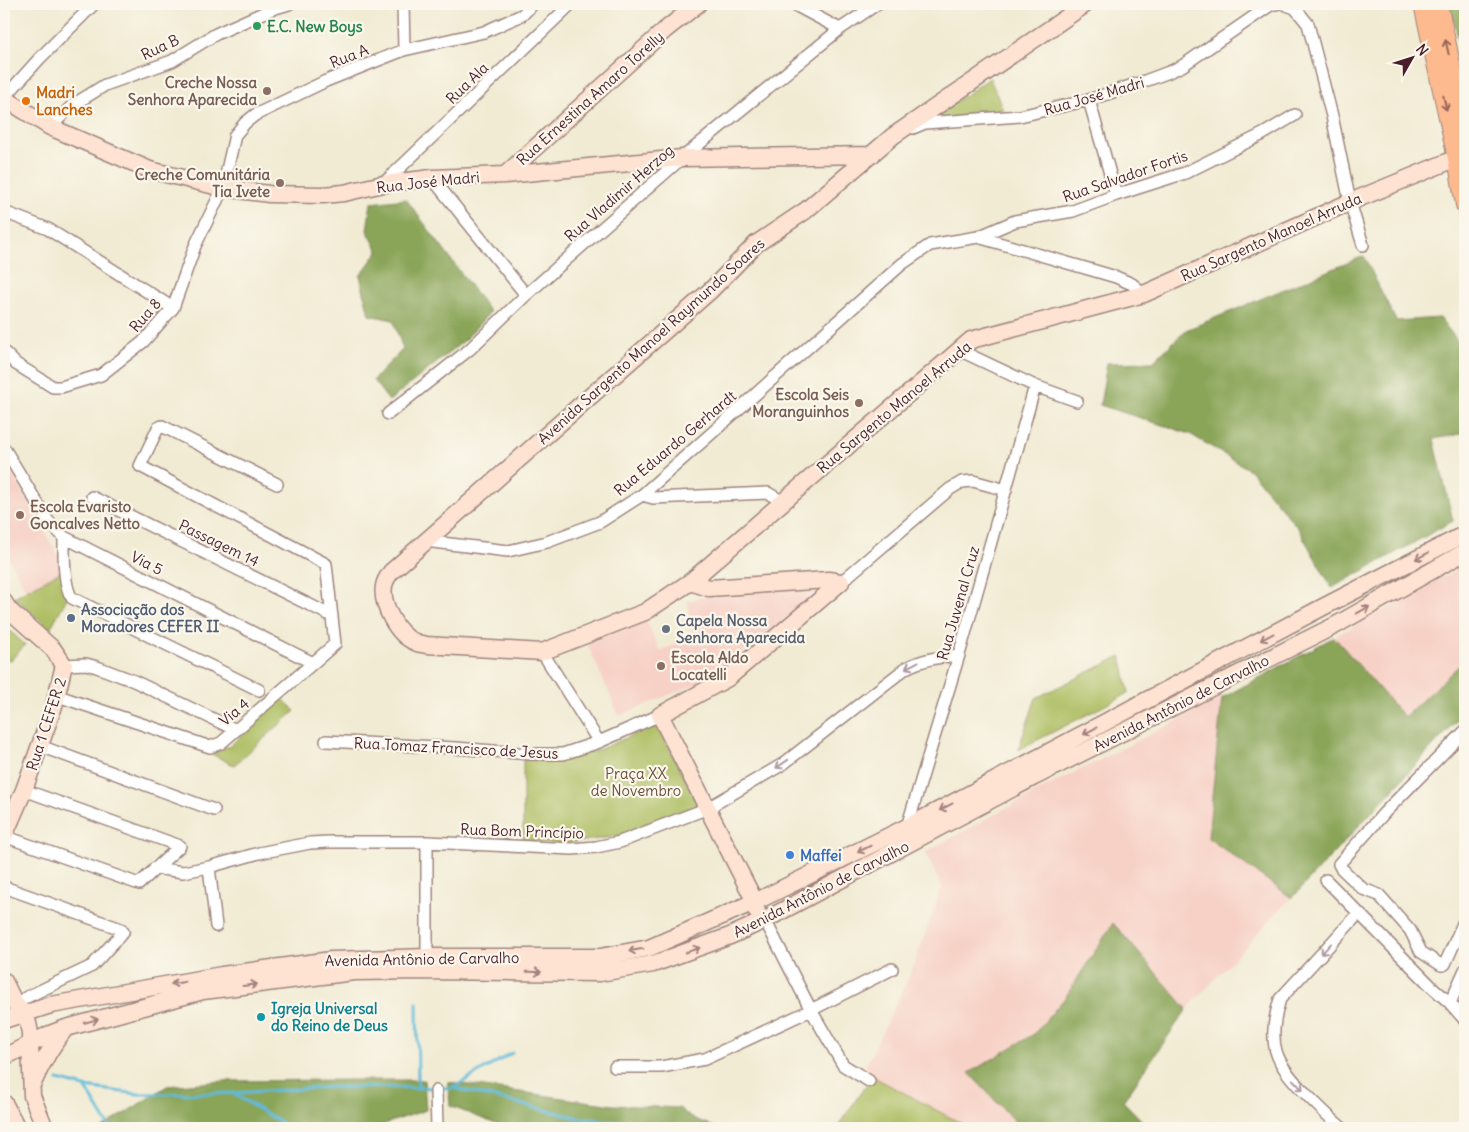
<svg xmlns="http://www.w3.org/2000/svg" width="1469" height="1132" font-family="Delius,sans-serif">
  <style>
    .built { fill: #f7d1c6 }
    .green { fill: #adbe62; stroke: #7c6e46 }
    .forest { fill: #8aa558; stroke: #6a6242 }
    .lines { fill: none; stroke-linecap: round; stroke-linejoin: round }
    .stream { stroke: #5dbbdb; stroke-width: 3 }
    .street-casing { stroke: #9e857f; stroke-width: 14 }
    .secondary-casing { stroke: #9e857f; stroke-width: 19 }
    .primary-casing { stroke: #9e857f; stroke-width: 20 }
    .street { stroke: #fff; stroke-width: 11 }
    .secondary { stroke: #fee3d2; stroke-width: 16 }
    .primary { stroke: #fcba8e; stroke-width: 18 }
    .oneway { stroke: #9a6558 }
    .oneway2 { stroke: #a4817e }
    .oneway3 { stroke: #ae9aa0 }
    .leisure-dot { fill: #2e9e5b; stroke: #fbf7ec; stroke-width: 2 }
    .education-dot { fill: #8d6e63; stroke: #fbf7ec; stroke-width: 2 }
    .food-dot { fill: #e8710a; stroke: #fbf7ec; stroke-width: 2 }
    .service-dot { fill: #5c6f8a; stroke: #fbf7ec; stroke-width: 2 }
    .worship-dot { fill: #6b7280; stroke: #fbf7ec; stroke-width: 2 }
    .shop-dot { fill: #3f7fe0; stroke: #fbf7ec; stroke-width: 2 }
    .culture-dot { fill: #0f9aa8; stroke: #fbf7ec; stroke-width: 2 }
    .labels { text-anchor: middle; dominant-baseline: central; stroke-width: 4.5; stroke-linejoin: round; paint-order: stroke }
    .leisure-label { font-size: 15px; font-weight: bold; fill: #27864d; stroke: #fbf7ec; text-anchor: start }
    .street-label { font-size: 15px; fill: #4a1f2b; stroke: #fbf7ec }
    .education-label { font-size: 15px; font-weight: bold; fill: #785e54; stroke: #fbf7ec; text-anchor: end }
    .food-label { font-size: 15px; font-weight: bold; fill: #c56008; stroke: #fbf7ec; text-anchor: start }
    .service-label { font-size: 15px; font-weight: bold; fill: #4e5e75; stroke: #fbf7ec; text-anchor: start }
    .worship-label { font-size: 15px; font-weight: bold; fill: #5b616d; stroke: #fbf7ec; text-anchor: start }
    .park-label { font-size: 15px; fill: #684f3c; stroke: #fbf7ec }
    .shop-label { font-size: 15px; font-weight: bold; fill: #366cbe; stroke: #fbf7ec; text-anchor: start }
    .culture-label { font-size: 15px; font-weight: bold; fill: #0d838f; stroke: #fbf7ec; text-anchor: start }
  </style>
  <rect width="100%" height="100%" fill="#fbf7ec"/>
  <filter id="ink" filterUnits="userSpaceOnUse"><feTurbulence type="fractalNoise" baseFrequency=".02" numOctaves="2"/><feDisplacementMap in="SourceGraphic" scale="10" xChannelSelector="R" yChannelSelector="G"/><feConvolveMatrix kernelMatrix="1 2 1 2 8 2 1 2 1" color-interpolation-filters="sRGB"/></filter>
  <filter id="wash" filterUnits="userSpaceOnUse"><feTurbulence type="fractalNoise" baseFrequency=".0096" numOctaves="4" result="noise"/><feDisplacementMap in="SourceGraphic" scale="20" xChannelSelector="R" yChannelSelector="G"/><feGaussianBlur stdDeviation="1.12" result="paint"/><feColorMatrix in="noise" values="0 0 0 0 0 0 0 0 0 0 0 0 0 0 0 0 0 1.4 0 .05"/><feComposite in="paint" operator="in"/></filter>
  <g filter="url(#wash)">
    <rect width="100%" height="100%" fill="#f1ebd3"/>
    <!-- built -->
    <path class="built" d="M12 474 60 558 62 571 26 590 4 550V479Z
      M1465 565V712L1187 1009 1122 1101 1106 1128H970L863 1071 911 973 942 887 925 852 1040 790 1222 698Z
      M817 586 821 592 705 680 619 716 587 643 646 620 660 651 693 636 687 601 710 595Z"/>
    <!-- green -->
    <path class="green" d="M990 78 1003 110 926 122Z
      M62 571 67 598 50 629 14 597Z
      M7 628 25 645 10 661 4 655V630Z
      M1121 656 1129 693 1018 750 1036 698Z
      M280 696 295 711 234 765 201 749 229 747 238 739Z
      M657 724 698 805 619 836 563 844 523 841V760H565L603 748Z
      M872 1076 970 1128H837Z"/>
    <!-- forest -->
    <path class="forest" d="M1450 4H1465V70Z
      M406 199 490 312 465 340 389 401 373 380 403 349 393 320 369 315 360 276 378 251 367 230 371 203Z
      M1364 256 1396 321 1440 318 1465 351V433L1434 439 1453 521 1332 588 1298 528 1250 470 1190 434 1100 405 1107 363 1153 362 1186 330Z
      M1334 637 1404 717 1465 660V712L1292 898 1208 838 1222 698Z
      M1113 923 1187 1009 1123 1101 1149 1128H1021L969 1073 1034 1034 1065 998Z
      M346 1080H424L426 1110 373 1128H229L224 1124 187 1128H102L167 1086 224 1081Z
      M448 1082 613 1105 679 1108 690 1117 717 1128H506L450 1106Z"/>
    <g class="lines">
      <!-- stream -->
      <path class="stream" d="M417 1003 418 1086
        M58 1080 85 1087 138 1094 232 1093 290 1128
        M85 1087 110 1128
        M454 1087 512 1053
        M232 1093 333 1087 454 1088 575 1117 670 1128"/>
    </g>
  </g>
  <g filter="url(#ink)">
    <g class="lines">
      <!-- street casing -->
      <g class="street-casing">
        <path id="street" d="M403 4 404 50
          M793 4 840 29
          M1284 4 1295 8 1308 24 1332 116 1350 202 1363 245
          M4 98 39 59 94 4
          M1089 100 1116 195
          M50 127 73 105 105 85 172 61 216 34 272 9 289 4
          M913 128 925 123 1020 116 1089 100 1145 81 1169 72 1182 66 1272 4H1276
          M432 178 526 295
          M383 184 571 4
          M4 212 48 229 173 308
          M978 237 1116 277 1132 284 1144 294
          M959 350 1035 386 1077 401
          M4 352 16 364 53 387H61L101 375 143 342 173 308 195 246 223 188 235 135 245 123 255 115 326 81 404 50 484 32 522 15 533 4
          M388 414 470 349 526 295 682 158 840 29 877 4
          M4 448 48 521 64 537 313 663
          M642 495 653 498 768 493 783 502
          M92 497 332 616
          M64 537C64 553 63 586 72 598L259 690
          M425 541 508 551 547 542 600 522 642 495 902 264 930 245 978 237 1015 221 1073 211 1116 195 1185 173 1263 134 1295 115
          M841 582 950 489 962 482 973 481 1006 490
          M542 652 599 742
          M64 665 86 664 97 667 134 681 236 730
          M58 696 210 747 221 743 335 644 326 564 140 466 158 428 162 426 277 484
          M1465 731 1385 812 1339 864 1341 868 1363 889 1379 895 1410 930 1421 952 1441 965H1443L1445 964 1465 919
          M326 741 455 748 531 754H563L599 742 660 715
          M40 746 214 810
          M907 827 959 655 1035 386
          M4 836 139 884 180 846 24 790
          M427 842V957
          M209 867 216 926
          M155 868 183 872 209 867 259 853 310 843 329 842H427L572 849 596 847 620 842 708 808 783 764 906 668C923 659 940 657 959 655
          M1326 880 1431 986 1450 1003 1465 1020
          M4 887 121 929 123 932 92 966 27 997 15 1004
          M765 920 811 1010 843 1065 869 1081
          M1450 1003 1465 970
          M615 1067H661L705 1059 811 1010 892 969
          M436 1091 437 1128
          M1342 1128C1330 1118 1319 1107 1308 1096 1275 1063 1266 1045 1280 999L1359 913"/>
      </g>
      <!-- secondary casing -->
      <g class="secondary-casing">
        <path id="secondary" d="M1086 4 893 136 805 211 756 244 711 290 391 572C388 576 385 580 384 586 381 605 397 635 415 642 418 644 423 644 426 645L542 652 645 612 690 582 971 340 1144 294 1350 202 1457 158 1465 152
          M4 98 50 127 150 170 223 188 269 194 323 195 344 193 383 184 432 178 505 175 682 158 872 155
          M505 175 665 30 698 4
          M690 582 709 588 828 580 841 582
          M4 602 9 610 53 649 64 665 54 706 24 790 4 836
          M757 912 755 902 750 892 660 715 728 678 841 582
          M4 981 15 1004 23 1013 28 1023 30 1033V1044L32 1096 45 1128
          M4 1020 51 1005 222 975 331 960 427 957H600L649 948 763 898 907 827 1325 606 1465 534
          M4 1057 50 1034 66 1028 203 991 354 972 424 971 600 973 653 964 730 936 765 920 1034 777 1336 625 1465 552
          M33 1083C42 1063 51 1046 65 1029
          M4 1103 17 1128"/>
      </g>
      <!-- primary casing -->
      <g class="primary-casing">
        <path id="primary" d="M1423 4 1457 158 1465 205
          M1438 4 1465 128"/>
      </g>
      <!-- street -->
      <use href="#street" class="street"/>
      <!-- secondary -->
      <use href="#secondary" class="secondary"/>
      <!-- primary -->
      <use href="#primary" class="primary"/>
    </g>
    <!-- one-way arrows -->
    <defs><path id="oneway-shaft" d="M-6 0H5M1.5-3L5.5 0L1.5 3" fill="none" stroke-width="1.6" stroke-linecap="round" stroke-linejoin="round" transform="scale(1.25)"/></defs>
    <g class="oneway">
      <use href="#oneway-shaft" transform="translate(1447 47) rotate(-103)"/>
      <use href="#oneway-shaft" transform="translate(1445 103) rotate(77)"/>
    </g>
    <g class="oneway2">
      <use href="#oneway-shaft" transform="translate(1422 556) rotate(153)"/>
      <use href="#oneway-shaft" transform="translate(1363 610) rotate(-29)"/>
      <use href="#oneway-shaft" transform="translate(1267 637) rotate(152)"/>
      <use href="#oneway-shaft" transform="translate(1090 731) rotate(152)"/>
      <use href="#oneway-shaft" transform="translate(946 807) rotate(152)"/>
      <use href="#oneway-shaft" transform="translate(864 849) rotate(154)"/>
      <use href="#oneway-shaft" transform="translate(636 950) rotate(170)"/>
      <use href="#oneway-shaft" transform="translate(693 950) rotate(-20)"/>
      <use href="#oneway-shaft" transform="translate(534 972) rotate(1)"/>
      <use href="#oneway-shaft" transform="translate(178 983) rotate(170)"/>
      <use href="#oneway-shaft" transform="translate(250 985) rotate(-7)"/>
      <use href="#oneway-shaft" transform="translate(91 1021) rotate(-15)"/>
    </g>
    <g class="oneway3">
      <use href="#oneway-shaft" transform="translate(912 665) rotate(152)"/>
      <use href="#oneway-shaft" transform="translate(782 764) rotate(146)"/>
      <use href="#oneway-shaft" transform="translate(1326 949) rotate(132)"/>
      <use href="#oneway-shaft" transform="translate(1298 1085) rotate(47)"/>
    </g>
  </g>
  <!-- markers -->
  <circle class="leisure-dot" cx="257" cy="26" r="5"/>
  <g class="education-dot">
    <circle cx="267" cy="91" r="5"/>
    <circle cx="280" cy="183" r="5"/>
    <circle cx="859" cy="403" r="5"/>
    <circle cx="20" cy="515" r="5"/>
    <circle cx="661" cy="666" r="5"/>
  </g>
  <circle class="food-dot" cx="26" cy="101" r="5"/>
  <circle class="service-dot" cx="71" cy="618" r="5"/>
  <circle class="worship-dot" cx="666" cy="629" r="5"/>
  <circle class="shop-dot" cx="790" cy="855" r="5"/>
  <circle class="culture-dot" cx="261" cy="1017" r="5"/>
  <g class="labels">
    <!-- leisure labels -->
    <g class="leisure-label">
      <text x="267" y="26">E.C. New Boys</text>
    </g>
    <!-- street labels -->
    <g class="street-label">
      <text transform="translate(160 47) rotate(-25)">Rua B</text>
      <text transform="translate(349 56) rotate(-22)">Rua A</text>
      <text transform="translate(467 83) rotate(-44)">Rua Ala</text>
      <text transform="translate(1094 96) rotate(-16)">Rua José Madri</text>
      <text transform="translate(590 98) rotate(-42)">Rua Ernestina Amaro Torelly</text>
      <text transform="translate(1125 176) rotate(-19)">Rua Salvador Fortis</text>
      <text transform="translate(428 182) rotate(-6)">Rua José Madri</text>
      <text transform="translate(619 193) rotate(-41)">Rua Vladimir Herzog</text>
      <text transform="translate(1271 237) rotate(-24)">Rua Sargento Manoel Arruda</text>
      <text transform="translate(145 315) rotate(-49)">Rua 8</text>
      <text transform="translate(651 341) rotate(-42)">Avenida Sargento Manoel Raymundo Soares</text>
      <text transform="translate(894 407) rotate(-40)">Rua Sargento Manoel Arruda</text>
      <text transform="translate(675 443) rotate(-40)">Rua Eduardo Gerhardt</text>
      <text transform="translate(219 543) rotate(26)">Passagem 14</text>
      <text transform="translate(147 563) rotate(27)">Via 5</text>
      <text transform="translate(958 603) rotate(-74)">Rua Juvenal Cruz</text>
      <text transform="translate(1181 703) rotate(-27)">Avenida Antônio de Carvalho</text>
      <text transform="translate(234 712) rotate(-40)">Via 4</text>
      <text transform="translate(46 724) rotate(-72)">Rua 1 CEFER 2</text>
      <text transform="translate(456 748) rotate(3)">Rua Tomaz Francisco de Jesus</text>
      <text transform="translate(522 831) rotate(2)">Rua Bom Princípio</text>
      <text transform="translate(821 889) rotate(-27)">Avenida Antônio de Carvalho</text>
      <text transform="translate(422 959) rotate(-1)">Avenida Antônio de Carvalho</text>
    </g>
    <!-- education labels -->
    <g class="education-label">
      <text x="257" y="82">Creche Nossa<tspan x="257" dy="17">Senhora Aparecida</tspan></text>
      <text x="270" y="174">Creche Comunitária<tspan x="270" dy="17">Tia Ivete</tspan></text>
      <text x="849" y="394">Escola Seis<tspan x="849" dy="17">Moranguinhos</tspan></text>
      <text x="30" y="506" text-anchor="start">Escola Evaristo<tspan x="30" dy="17">Goncalves Netto</tspan></text>
      <text x="671" y="657" text-anchor="start">Escola Aldo<tspan x="671" dy="17">Locatelli</tspan></text>
    </g>
    <!-- food labels -->
    <g class="food-label">
      <text x="36" y="92">Madri<tspan x="36" dy="17">Lanches</tspan></text>
    </g>
    <!-- service labels -->
    <g class="service-label">
      <text x="81" y="609">Associação dos<tspan x="81" dy="17">Moradores CEFER II</tspan></text>
    </g>
    <!-- worship labels -->
    <g class="worship-label">
      <text x="676" y="620">Capela Nossa<tspan x="676" dy="17">Senhora Aparecida</tspan></text>
    </g>
    <!-- park labels -->
    <g class="park-label">
      <text x="636" y="773">Praça XX<tspan x="636" dy="17">de Novembro</tspan></text>
    </g>
    <!-- shop labels -->
    <g class="shop-label">
      <text x="800" y="855">Maffei</text>
    </g>
    <!-- culture labels -->
    <g class="culture-label">
      <text x="271" y="1008">Igreja Universal<tspan x="271" dy="17">do Reino de Deus</tspan></text>
    </g>
  </g>
  <!-- margin -->
  <rect width="1469" height="1132" fill="none" stroke="#fbf7ec" stroke-width="20"/>
  <!-- north arrow -->
  <g transform="translate(1412 58) rotate(51)" stroke="#fbf7ec" stroke-width="4" paint-order="stroke">
  <path d="M0-4L9 19L0 12L-9 19Z" fill="#4a1f2b"/>
  <text y="-8" font-size="14" font-weight="bold" text-anchor="middle" fill="#4a1f2b">N</text>
  </g>
</svg>
